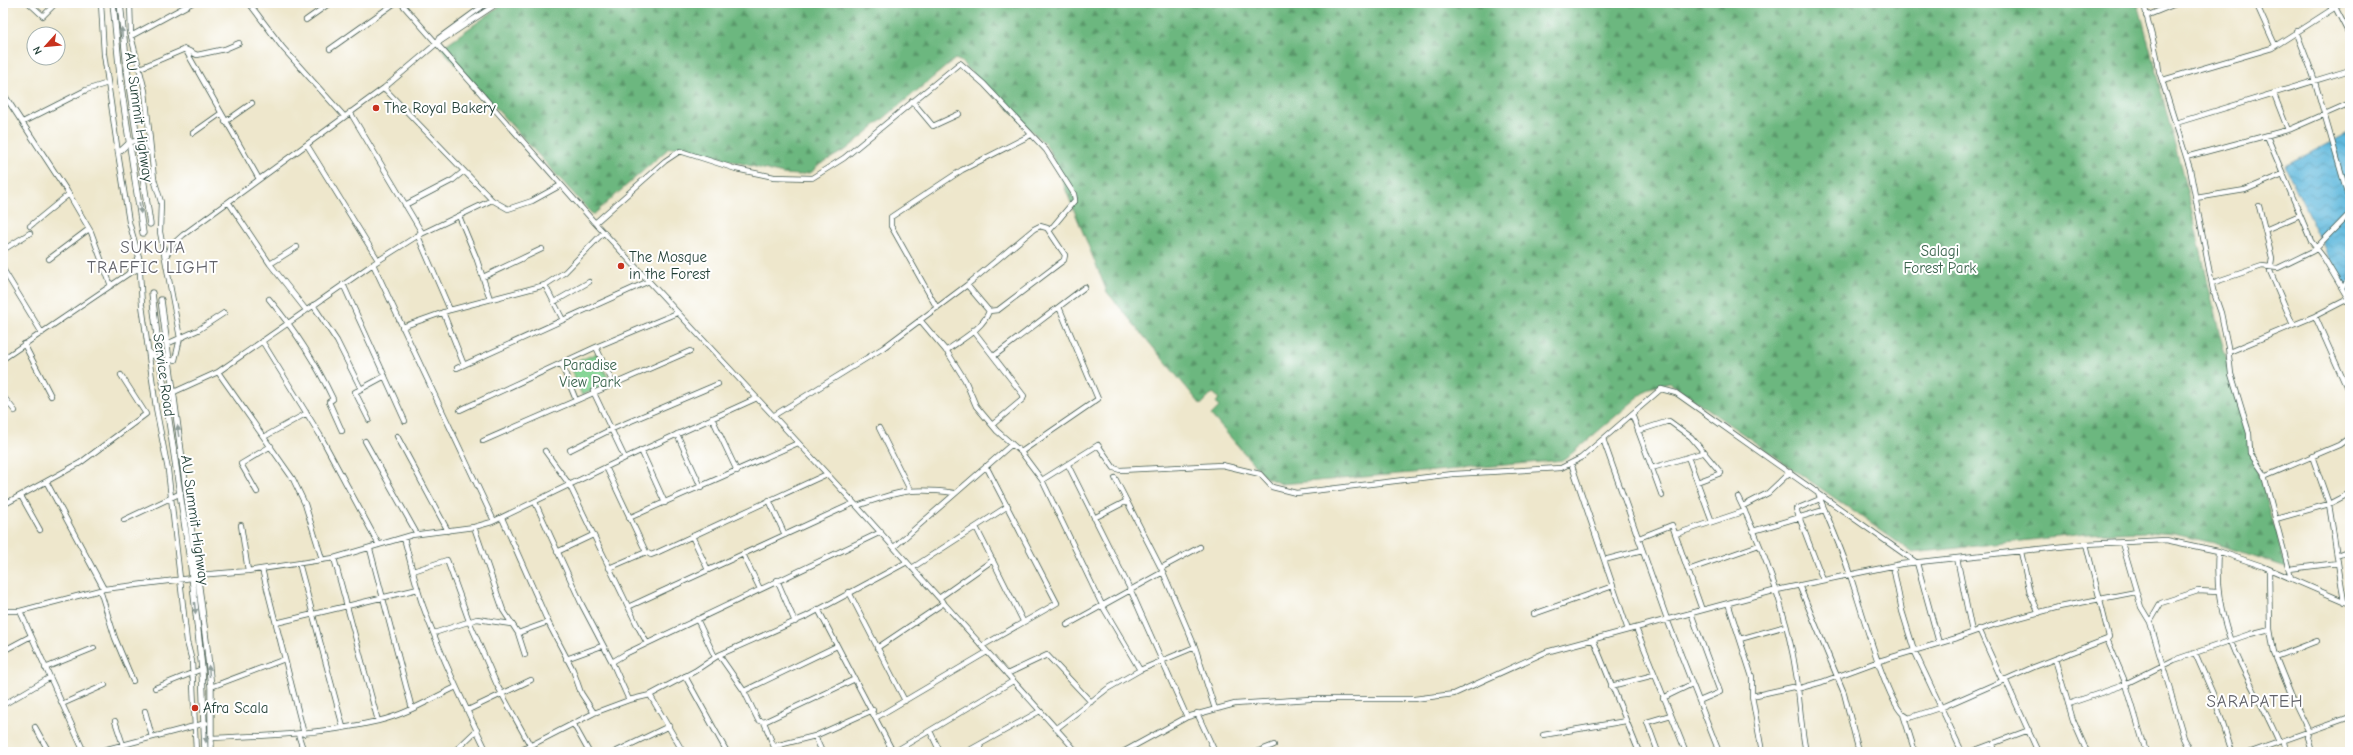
<svg xmlns="http://www.w3.org/2000/svg" width="2353" height="755" font-family="'Comic Neue',sans-serif">
  <style>
    .forest { fill: url(#forest-firs); stroke: #467a5a }
    .park { fill: url(#park-tufts); stroke: #528a65 }
    .water { fill: url(#water-waves); stroke: #407b88 }
    .lines { fill: none; stroke-linecap: round; stroke-linejoin: round }
    .minor-casing { stroke: #3e564b; stroke-width: 6 }
    .major-casing { stroke: #3e564b; stroke-width: 7 }
    .minor { stroke: #fff; stroke-width: 4.5 }
    .major { stroke: #fff; stroke-width: 5.5 }
    .oneway { fill: #8f9e9a }
    .poi-dot { fill: #c8321e; stroke: #fff; stroke-width: 1.5 }
    .labels { text-anchor: middle; dominant-baseline: central; stroke-width: 4; stroke-linejoin: round; paint-order: stroke }
    .poi-label { font-size: 15px; fill: #1f3d34; stroke: #fff; text-anchor: start }
    .street-label { font-size: 15px; fill: #1f3d34; stroke: #fff }
    .park-label { font-size: 15px; fill: #39634c; stroke: #fff }
    .quarter-label { font-size: 17px; letter-spacing: 1px; fill: #616269; stroke: #fff }
  </style>
  <defs>
    <pattern id="forest-firs" width="22" height="20" patternUnits="userSpaceOnUse"><rect width="22" height="20" fill="#6cb77f"/><path d="M5 1l3.5 6h-7zM16 11l3.5 6h-7z" fill="#589669"/></pattern>
    <pattern id="park-tufts" width="24" height="20" patternUnits="userSpaceOnUse"><rect width="24" height="20" fill="#86d696"/><path d="M3 7l-1-3M5 7V3M7 7l1-3M15 17l-1-3M17 17v-4M19 17l1-3" fill="none" stroke="#6daf7b"/></pattern>
    <pattern id="water-waves" width="16" height="10" patternUnits="userSpaceOnUse"><rect width="16" height="10" fill="#60b9dd"/><path d="M0 5q4-4 8 0t8 0" fill="none" stroke="#4f98b4"/></pattern>
  </defs>
  <rect width="100%" height="100%" fill="#fff"/>
  <filter id="ink" filterUnits="userSpaceOnUse"><feTurbulence type="fractalNoise" baseFrequency=".025" numOctaves="2"/><feDisplacementMap in="SourceGraphic" scale="8" xChannelSelector="R" yChannelSelector="G"/><feConvolveMatrix kernelMatrix="1 2 1 2 8 2 1 2 1" color-interpolation-filters="sRGB"/></filter>
  <filter id="wash" filterUnits="userSpaceOnUse"><feTurbulence type="fractalNoise" baseFrequency=".012" numOctaves="4" result="noise"/><feDisplacementMap in="SourceGraphic" scale="16" xChannelSelector="R" yChannelSelector="G"/><feGaussianBlur stdDeviation="0.9" result="paint"/><feColorMatrix in="noise" values="0 0 0 0 0 0 0 0 0 0 0 0 0 0 0 0 0 1.4 0 .05"/><feComposite in="paint" operator="in"/></filter>
  <g filter="url(#wash)">
    <rect width="100%" height="100%" fill="#eee7cc"/>
    <!-- forest -->
    <path class="forest" d="M505 3H2138L2189 199 2219 332 2286 567 2214 543 2174 534 2145 532 2085 534 1913 553 1670 383 1649 388 1564 460 1281 484 1265 477 1211 415 1219 407 1216 403 1219 398 1213 393 1201 405 1107 292 1051 153 1045 144 960 61 955 59 847 149 817 166 812 172 800 175 783 174 677 147 669 148 593 215 441 48Z"/>
    <!-- park -->
    <path class="park" d="M597 353 610 383 582 395 569 365Z"/>
    <!-- water -->
    <path class="water" d="M2350 132V301L2285 166Z"/>
  </g>
  <g filter="url(#ink)">
    <g class="lines">
      <!-- minor casing -->
      <g class="minor-casing">
        <path id="minor" d="M29 3 43 16 56 3
          M101 3 104 54 118 153 129 222 139 257 142 305 156 408 168 470 187 642 192 661 196 752
          M130 3 131 36 145 91 154 179 161 202 160 232 180 338 175 360 160 361 149 352
          M249 3 283 48 344 116
          M401 3 595 223 854 503 1077 752
          M2144 3C2148 26 2157 48 2159 71L2190 169 2213 290 2221 313 2228 347 2231 374 2249 433 2250 453 2263 472 2291 578
          M2256 3 2275 45
          M2328 3 2332 9
          M2335 7 2350 36
          M2258 8 2268 3
          M2146 16 2178 3
          M306 20 330 3
          M2296 31 2313 75 2350 203
          M131 36 192 3
          M436 44 439 38 487 3
          M185 49 259 179
          M330 49 395 3
          M140 68 185 49 197 55 225 49 239 43
          M2163 80 2272 48 2342 3
          M384 88 492 200 508 209 532 201 561 185
          M3 93 67 191 91 232 111 286
          M2274 94 2288 130
          M912 101 933 126 959 114
          M350 112 421 231 418 236 450 310
          M23 122 86 90 108 83
          M225 122 252 103
          M2176 123 2350 70
          M193 133 220 114
          M2267 136 2311 241 2324 258 2350 302
          M307 145 378 260
          M118 153 130 142 143 140 151 150
          M2186 157 2291 129 2350 103
          M2196 198 2245 190 2283 174
          M229 203 270 264 306 310
          M405 205 453 180 464 171
          M2259 206 2272 258 2270 271 2293 325
          M459 216 476 257 490 299
          M595 223 665 161 680 151 736 169 774 177 812 178 844 158 960 63 984 84 1046 150 1074 194 1075 200 1050 230
          M30 226 69 194
          M2265 230 2300 215
          M3 250 30 233
          M165 258 173 244 183 235 384 88 436 44 498 3
          M49 259 89 229
          M270 264 297 247
          M373 264 494 521
          M3 269 42 333
          M128 274 139 257
          M483 277 542 249
          M2212 283 2262 266 2278 268 2313 251 2350 213
          M343 284 405 421
          M545 285 563 320
          M2342 287 2350 279
          M269 299C295 330 316 363 333 399L329 402 342 431
          M554 302 589 282
          M313 305 337 341 361 389 355 392 369 420
          M937 308 891 226V217L962 170 1031 135
          M443 312 464 365
          M2315 316 2350 395
          M920 320 948 353 965 380 976 406 997 431 1021 452 1042 480 1103 607 1140 670
          M402 327 450 310 545 285 565 272 604 232
          M973 330 1024 396 1023 399 992 425
          M262 341 320 435 379 545
          M169 343 198 330 224 313
          M24 344 51 396
          M596 347 613 383
          M946 351C960 340 983 329 989 311L967 285
          M2229 352 2315 316 2350 298
          M994 356 1085 287
          M3 359 128 274 140 268
          M561 363 576 400
          M457 368 649 281
          M218 372 293 479 305 504 322 559
          M361 389 385 376
          M593 391 625 458
          M174 392 218 372 373 264 417 236 492 200
          M3 396 15 411
          M460 410 596 347 677 313
          M1632 414 1662 496
          M773 416 883 348 967 285 1034 229 1040 226 1047 228 1065 255 1064 260 998 310 989 311
          M712 418 737 471
          M879 428 910 490
          M1638 431 1669 421 1691 437 1721 473 1697 482
          M677 434 701 487
          M397 436 448 531
          M264 437 307 413
          M1603 439 1667 619 1719 752
          M365 441 417 534
          M483 441 690 351
          M570 450 612 429 718 384
          M641 450 665 503
          M545 451 569 484 637 625 647 643
          M1021 452 1098 399 1059 307
          M2312 456 2329 504 2344 602
          M1688 457 1712 522
          M1571 463 1628 630
          M1068 465 1131 591 1187 717
          M606 467 646 552
          M1652 468 1705 452
          M2264 477 2339 445 2350 437
          M1115 478 1163 572 1195 647 1215 709
          M1042 480 1098 445 1114 468 1120 470 1222 465 1260 474 1272 487 1296 493 1453 474 1561 468 1581 458 1661 389 1676 393 1917 563 1939 643
          M47 483 104 589
          M1817 491C1828 519 1841 547 1850 575 1859 601 1886 700 1903 714L1915 752
          M257 492 241 464 271 446
          M21 496 40 530
          M1738 497C1766 554 1788 617 1797 679 1800 704 1801 728 1806 752
          M1820 499 1796 509 1823 580
          M769 500 785 535
          M535 502 582 605 612 662
          M3 505 80 463 146 414 121 375
          M857 506C896 492 911 487 954 493
          M1743 506 1768 493 1790 472
          M502 518 548 622 573 670 581 693 594 713
          M629 518 798 443
          M1094 518 1127 501
          M2276 519 2329 504 2350 493
          M124 520 181 493
          M241 525 248 571
          M474 527 503 610 518 633 525 655
          M976 527 1023 621
          M1753 531 1824 510
          M1676 534 1745 511
          M692 536 708 570
          M404 538C410 560 415 583 423 606 441 656 464 704 487 752
          M1639 538 1672 525 1702 610
          M2122 543 2141 607 2150 622 2184 738 2191 752
          M2086 544 2109 637 2107 639 2126 684 2146 752
          M894 547 1012 444
          M370 549 412 709
          M2218 551C2212 633 2249 672 2279 742
          M557 552 593 535
          M2021 552 2030 593 2039 613
          M743 554 760 589
          M2337 555 2350 550
          M334 558 378 721
          M1957 558 1972 632
          M1604 560 1642 550
          M299 563 343 727
          M1893 566 1902 611 1914 650 1962 752
          M609 568 646 552 651 555 656 553 827 474
          M912 568 1008 506
          M1161 568 1200 547
          M262 569 304 734
          M2289 569 2338 563
          M1688 570 1759 545
          M2269 570 2270 629 2274 653 2291 695 2309 732 2308 738 2312 752
          M413 571 447 560 469 621 497 685 530 745
          M198 575 248 571 334 558 412 535 474 527 492 522 625 458 757 398
          M777 580 795 622
          M1799 585 1844 693 1859 752
          M100 590 115 638 133 681
          M849 592 905 701
          M939 598 993 560
          M1728 603 1752 677V696L1762 752
          M628 607 854 503
          M818 609 893 752
          M3 611H20L104 589 192 578
          M20 611 84 752
          M1691 613 1720 692 1699 701
          M1534 614 1613 586
          M697 619 715 657
          M2150 622 2161 603 2198 591 2218 592
          M276 623 418 589
          M1067 625 1163 572
          M1636 628 1686 752
          M1979 629 2002 680
          M434 633 477 619 511 624
          M518 633 548 622
          M1593 639 1639 752
          M1740 639 1786 626
          M982 646 1057 603 986 466
          M877 648 944 603
          M3 651 31 636
          M2195 653 2213 694 2232 752
          M719 655 744 691 758 720 764 722 776 752
          M2276 657 2317 641
          M566 659 602 646
          M2055 659 2073 720 2087 752
          M45 668 94 648
          M1007 674 1047 655 1091 702
          M685 676 727 752
          M2005 679 2038 752
          M1611 686 1654 675
          M211 687 285 659
          M155 688 202 669
          M744 691 837 646
          M650 695 683 752
          M1752 696 1793 687 1797 689 1822 682 1879 661 1957 638 1996 624 2059 607 2136 592
          M1663 698 1692 684
          M629 700 612 662 627 653 881 532
          M62 704 105 685
          M2068 704 2121 686 2174 660 2250 634 2270 629
          M3 705 49 678
          M468 710 531 680
          M145 711 152 737
          M1197 713 1215 752
          M1903 714 1909 718 1945 706 2034 667 2107 639
          M877 717 987 652
          M115 721 123 745
          M764 722 855 679
          M574 725 589 752
          M35 727 49 752
          M1056 729 1107 689 1140 670 1195 647
          M930 731 940 752
          M298 734 304 752
          M1543 735 1626 721
          M815 736 822 752
          M211 738C267 736 323 734 378 721 405 715 431 699 456 687
          M2284 742 2286 752
          M1993 744 1995 752
          M980 745 982 752
          M775 746 815 736 873 710
          M96 752 206 723
          M454 752 477 730
          M518 752 594 713 629 700 650 695 695 671 719 655 807 616 907 562
          M615 752 669 726
          M894 752 1013 681
          M966 752 1040 711
          M1123 752 1187 717 1235 704 1310 699H1414L1454 694 1546 652 1777 590 1901 564 2086 544 2166 540 2218 551 2262 566 2350 604
          M1256 752 1274 745
          M1658 752 1647 722 1671 715
          M1970 752 2029 730
          M2251 752 2350 717"/>
      </g>
      <!-- major casing -->
      <g class="major-casing">
        <path id="major" d="M113 3 121 86 143 233
          M120 3 129 85 150 224
          M152 293 160 361 191 567 202 669 205 752
          M161 300 207 648 211 687V752"/>
      </g>
      <!-- minor -->
      <use href="#minor" class="minor"/>
      <!-- major -->
      <use href="#major" class="major"/>
    </g>
    <!-- one-way arrows -->
    <defs><path id="oneway-solid" d="M-6-.8H1V-3.2L6.5 0L1 3.2V.8H-6Z"/></defs>
    <g class="oneway">
      <use href="#oneway-solid" transform="translate(122 33) rotate(-95)"/>
      <use href="#oneway-solid" transform="translate(140 208) rotate(82)"/>
      <use href="#oneway-solid" transform="translate(178 431) rotate(-98)"/>
      <use href="#oneway-solid" transform="translate(195 608) rotate(84)"/>
      <use href="#oneway-solid" transform="translate(209 671) rotate(-95)"/>
      <use href="#oneway-solid" transform="translate(206 737) rotate(91)"/>
    </g>
  </g>
  <!-- markers -->
  <g class="poi-dot">
    <circle cx="376" cy="108" r="4"/>
    <circle cx="621" cy="266" r="4"/>
    <circle cx="195" cy="708" r="4"/>
  </g>
  <g class="labels">
    <!-- poi labels -->
    <g class="poi-label">
      <text x="384" y="108">The Royal Bakery</text>
      <text x="629" y="257">The Mosque<tspan x="629" dy="17">in the Forest</tspan></text>
      <text x="203" y="708">Afra Scala</text>
    </g>
    <!-- street labels -->
    <g class="street-label">
      <text transform="translate(139 117) rotate(82)">AU Summit Highway</text>
      <text transform="translate(164 375) rotate(82)">Service Road</text>
      <text transform="translate(195 520) rotate(82)">AU Summit Highway</text>
    </g>
    <!-- park labels -->
    <g class="park-label">
      <text x="1940" y="251">Salagi<tspan x="1940" dy="17">Forest Park</tspan></text>
      <text x="590" y="365">Paradise<tspan x="590" dy="17">View Park</tspan></text>
    </g>
    <!-- quarter labels -->
    <g class="quarter-label">
      <text x="153" y="247">SUKUTA<tspan x="153" dy="20">TRAFFIC LIGHT</tspan></text>
      <text x="2255" y="701">SARAPATEH</text>
    </g>
  </g>
  <!-- margin -->
  <rect width="2353" height="755" fill="none" stroke="#fff" stroke-width="16"/>
  <!-- north arrow -->
  <g transform="translate(46 46) rotate(243)"><circle r="19" fill="#ffffff" stroke="#a5b1ae"/>
  <path d="M0-3L7 15L0 10L-7 15Z" fill="#c8321e"/>
  <text y="-6" font-size="11" font-weight="bold" text-anchor="middle" fill="#1f3d34">N</text>
  </g>
</svg>
